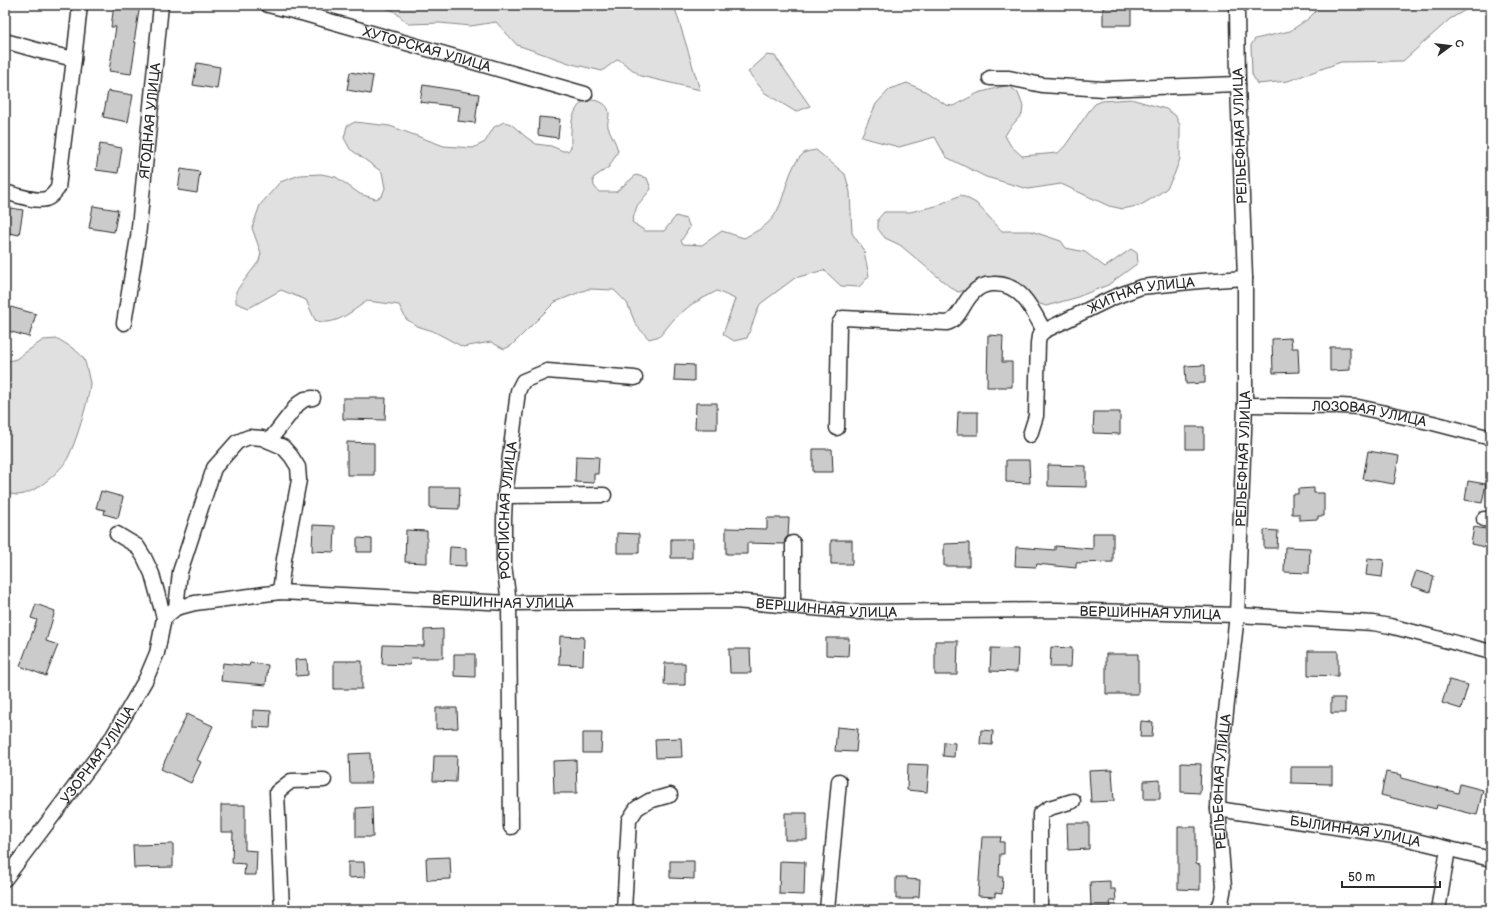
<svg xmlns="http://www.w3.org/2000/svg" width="1496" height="915" font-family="'Balsamiq Sans',sans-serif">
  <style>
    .green { fill: #e0e0e0; stroke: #868686 }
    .building { fill: #cbcbcb; stroke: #2b2b2b }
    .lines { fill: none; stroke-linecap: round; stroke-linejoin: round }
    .minor-casing { stroke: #2b2b2b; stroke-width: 17 }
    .minor { stroke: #fff; stroke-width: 14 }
    .labels { text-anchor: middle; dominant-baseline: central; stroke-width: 3; stroke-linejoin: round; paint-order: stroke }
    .street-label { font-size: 14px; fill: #2b2b2b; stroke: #fff }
  </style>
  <rect width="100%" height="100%" fill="#fff"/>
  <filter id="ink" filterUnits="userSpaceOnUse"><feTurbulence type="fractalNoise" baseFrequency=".025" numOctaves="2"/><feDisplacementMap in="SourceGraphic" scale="8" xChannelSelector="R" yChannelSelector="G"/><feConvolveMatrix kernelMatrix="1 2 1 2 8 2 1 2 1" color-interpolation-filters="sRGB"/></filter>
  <g filter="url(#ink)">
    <!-- green -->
    <path class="green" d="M377 5H674L700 90 641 76 618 59 602 71 572 64 517 45 496 22 471 26 440 23 408 24 394 11Z
      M1322 5H1474L1450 19 1403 61 1341 62 1288 81 1257 84 1252 74 1251 45 1255 39 1290 31 1308 19Z
      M767 55 775 56 810 106 796 112 765 93 748 72Z
      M907 83 925 91 946 105 953 106 978 93 1008 85 1018 93 1023 106 1022 114 1009 129 1005 136 1011 146 1022 156 1058 153 1065 146 1089 111 1095 104 1102 101 1131 99 1166 109 1175 115 1180 125V159L1174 175 1167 188 1156 196 1141 205 1123 209 1109 206 1061 184 1028 189 986 177 946 157 935 137 899 147 861 137 876 104 890 89Z
      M585 100C595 99 609 102 609 114 609 119 607 122 608 127 611 135 616 142 618 151L609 167 593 178 594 186 599 192H616L636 175 647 178 651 189 637 206 632 222 645 231H664L676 216 686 219 690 227 681 241 683 244 702 245 722 231 744 238C757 231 770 225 777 211 786 195 788 165 804 153 807 151 812 151 816 150L845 174 850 192 852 233 864 251 869 276 859 287 841 286 824 270 795 278 760 304 747 338 734 341 723 334 735 299 717 291 692 304 674 319 660 336 649 339 636 325 627 303 614 290 588 289 555 302 511 346 504 349 491 342 463 347 433 331 417 326 406 319 399 305 367 301C352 311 334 328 315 320L306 300 281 290 249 308 236 303V291L259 261 261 253 252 228 260 205 280 182 300 175 321 174 336 177 360 194 376 199 382 196 385 188 382 172 350 149 344 138 347 126 355 122 390 126 444 146 473 148 485 142 494 127 504 122 511 124 526 137 536 144 551 146 563 151H568L571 147C571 130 569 111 585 100Z
      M961 195 976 203 1002 231H1031L1061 241 1066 248 1085 252 1105 267 1131 249 1137 253 1138 263 1108 285 1075 298 1046 306 975 282 966 290 958 292 950 287 900 245 885 238 878 229V219L884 212H910L936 206Z
      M58 339C65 343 80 352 84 359 86 363 89 379 90 383 90 397 73 454 64 464 55 476 32 495 17 495 13 495 9 493 5 492V362L16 359 43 340Z"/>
    <!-- building -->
    <path class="building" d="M114 5H140L134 42H136L131 74 109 71 116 27H111Z
      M1103 5H1131V25H1103Z
      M197 63 220 67 217 89 193 85Z
      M350 72 373 76 370 94 347 90Z
      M423 85 479 94 475 123 458 121 460 107 420 102Z
      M108 91 133 95 128 122 103 117Z
      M539 117 560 119 558 138 538 135Z
      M100 144 122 148 118 173 96 170Z
      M181 169 200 172 197 193 178 190Z
      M93 206 118 210 114 232 89 228Z
      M5 207 23 210 19 235 5 232Z
      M7 306 36 314 29 337 5 330V314Z
      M988 335 1003 336 1002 362H1012V387H987Z
      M1291 338 1292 348H1298L1299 372 1273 373 1272 339Z
      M1330 347H1350V370L1330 371Z
      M675 364 694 365V381L674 380Z
      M1205 365V383L1186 384 1185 366Z
      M343 398H386L385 420 343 419Z
      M696 403H717V429H695Z
      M958 412H978V435H957Z
      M1094 412H1120V434L1093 433Z
      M1186 427H1204V449H1186Z
      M347 442 374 443V475H347Z
      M813 449H832L833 472H813Z
      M1368 451 1399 456 1394 484 1363 479Z
      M576 456 599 457 598 474H594V483L575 482Z
      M1006 460H1029L1030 483 1006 482Z
      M1048 465 1086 466V487L1048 486Z
      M1468 481 1486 484 1482 503 1465 500Z
      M430 487H460L459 509 430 508Z
      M1314 488V493H1324V516H1318V519L1299 520V514H1292V494H1298V489Z
      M101 491 123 497 118 518 104 514 105 510 96 508Z
      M767 518H789L788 536 785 539 784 544 747 543V554H726V528L767 529Z
      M313 525 335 526 334 552 312 551Z
      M1474 527 1491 530 1489 548 1471 544Z
      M406 530 427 531V563L405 562Z
      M1264 530 1278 531 1277 548H1264Z
      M617 533 639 534V553H617Z
      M1093 533H1113V562L1076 563V568L1037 564 1036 567 1015 566 1016 547 1055 550V546L1093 549Z
      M357 538 372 539V552H357Z
      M671 539H692V558H671Z
      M831 540H852V564H831Z
      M969 543V566H944V544Z
      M450 547 466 548V566L449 565Z
      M1285 547 1310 548 1309 573 1284 572Z
      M1368 558 1384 560 1382 577 1366 575Z
      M1416 571 1434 576 1430 592 1411 586Z
      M36 604 55 611 46 641 58 645 46 676 20 666 37 620 31 618Z
      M443 629V658H411L410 665 382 664 383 645 424 646V630Z
      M560 636 584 637 583 665 559 664Z
      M826 638H849L848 656 826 655Z
      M935 641H958L957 675H935Z
      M1051 647 1072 648 1071 667H1050Z
      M991 648 1018 649 1017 672 990 671Z
      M729 649H750L751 673H730Z
      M1308 651H1338V676L1308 675Z
      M454 654H475V677L454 676Z
      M1106 654H1138V694H1106Z
      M307 659 308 675 296 676 295 660Z
      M334 661H362V689H334Z
      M223 663 249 666 250 663 268 665 266 685 221 681Z
      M665 663H685V685H664Z
      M1449 680 1468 685 1461 709 1442 703Z
      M1331 698H1345V713H1331Z
      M436 708H457L458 728 436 729Z
      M253 710 271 711 270 728 253 727Z
      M187 714 213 726 197 760 201 762 191 783 161 769Z
      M1141 721 1153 722 1152 737H1140Z
      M837 727 858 729 856 752 835 751Z
      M981 730 993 731 992 745 980 744Z
      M583 733H602L601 753H583Z
      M681 738 682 757 656 758 655 739Z
      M944 742 955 743 954 757 943 756Z
      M370 753 371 783H350L349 754Z
      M434 756H457L456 782 433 781Z
      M576 760 577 793H554L553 761Z
      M1181 763 1201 764 1200 793 1181 792Z
      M908 764 929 765 927 792 907 790Z
      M1291 767H1332V784L1291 783Z
      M1112 770 1114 801 1091 802 1089 771Z
      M1386 772 1402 775 1401 778 1458 793 1460 784 1483 790 1477 815 1437 805 1436 809 1381 795Z
      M1160 780V799H1144V781Z
      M221 805H245V850L257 851 256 875H244L245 864 232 863 233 832H221Z
      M372 807 373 837H356V808Z
      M785 813H807V840H785Z
      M1067 823H1089V849L1068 850Z
      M1178 827H1196V864L1200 865V890L1178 889Z
      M982 837H1001L1000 842H1004V854H1000L999 877H1003L1002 894 995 893V897L978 896Z
      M173 844V867L134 868 133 845Z
      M450 857 451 879 427 880 426 858Z
      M670 861H694V879L670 878Z
      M780 861 805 862 804 895 779 894Z
      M348 862H364L365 877 348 878Z
      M896 877H907V879L920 880 919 897H913V899H896Z
      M1110 881V889H1115L1116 901H1110L1111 907H1091L1090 882Z"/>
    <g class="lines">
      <!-- minor casing -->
      <g class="minor-casing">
        <g id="minor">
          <path id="s1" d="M268 5 305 14 585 94"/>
          <path d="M5 41 40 51 74 59 80 5"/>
          <path d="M990 78H1009L1042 85 1103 89 1238 84"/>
          <path d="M5 192C16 195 35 202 46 199 52 197 55 192 58 188L74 59"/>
          <path id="s2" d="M124 323 138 237 161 5"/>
          <path id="s3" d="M1245 405 1341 406 1358 407 1433 423 1491 438"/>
          <path d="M837 428 839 324 843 318 947 323C959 320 963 303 972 294 978 287 985 284 993 284 1021 282 1033 311 1044 331"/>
          <path id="s4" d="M1030 435 1036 416 1038 343 1039 336 1044 331 1112 298 1141 287 1200 281 1245 278"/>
          <path d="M269 441 298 404 305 399 313 398"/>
          <path d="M505 496 604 495"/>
          <path d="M1484 519 1491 520"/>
          <path d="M793 543V606"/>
          <path d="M176 608 180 572 214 468 237 442 249 437 262 438 283 447 291 456 298 467 299 480 284 559 280 592"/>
          <path id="s5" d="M164 618 176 608 195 603 280 592 509 603 735 601 856 612 1056 610 1237 615 1373 623 1390 626 1491 652"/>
          <path id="s6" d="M1218 809 1400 837 1491 859"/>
          <path id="s7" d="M511 827 509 603 504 565V519L505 496 518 391 523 381 547 371 635 378"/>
          <path id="s8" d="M5 879 113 736 146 679 157 653 164 618 152 574 144 557 137 546 117 534"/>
          <path d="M282 910 277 792 291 781 324 780"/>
          <path d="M624 910 629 820 637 808 649 801 670 795"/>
          <path d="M827 910 839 781"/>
          <path d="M1040 910V814L1049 808 1073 801"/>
          <path id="s9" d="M1215 910 1221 903 1224 887 1218 809 1219 773 1237 615 1245 405V278L1238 84 1237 5"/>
          <path d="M1438 910 1448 849"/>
        </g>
      </g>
      <!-- minor -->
      <use href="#minor" class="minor"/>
    </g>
  </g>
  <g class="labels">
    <!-- street labels -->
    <g class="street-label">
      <text stroke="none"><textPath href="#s1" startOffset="165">ХУТОРСКАЯ УЛИЦА</textPath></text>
      <text stroke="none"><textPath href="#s2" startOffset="204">ЯГОДНАЯ УЛИЦА</textPath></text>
      <text transform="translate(1240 136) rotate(-92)">РЕЛЬЕФНАЯ УЛИЦА</text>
      <text stroke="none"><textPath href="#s4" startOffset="212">ЖИТНАЯ УЛИЦА</textPath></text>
      <text stroke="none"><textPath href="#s3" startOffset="125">ЛОЗОВАЯ УЛИЦА</textPath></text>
      <text stroke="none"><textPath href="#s9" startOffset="455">РЕЛЬЕФНАЯ УЛИЦА</textPath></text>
      <text stroke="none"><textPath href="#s7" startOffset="317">РОСПИСНАЯ УЛИЦА</textPath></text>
      <text stroke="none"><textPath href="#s5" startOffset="344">ВЕРШИННАЯ УЛИЦА</textPath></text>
      <text stroke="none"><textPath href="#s5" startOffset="668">ВЕРШИННАЯ УЛИЦА</textPath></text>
      <text stroke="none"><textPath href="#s5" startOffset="992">ВЕРШИННАЯ УЛИЦА</textPath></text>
      <text stroke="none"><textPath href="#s8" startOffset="155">УЗОРНАЯ УЛИЦА</textPath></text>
      <text stroke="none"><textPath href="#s9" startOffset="131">РЕЛЬЕФНАЯ УЛИЦА</textPath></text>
      <text stroke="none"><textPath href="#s6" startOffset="139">БЫЛИННАЯ УЛИЦА</textPath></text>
    </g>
  </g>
  <!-- margin -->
  <rect width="1496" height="915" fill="none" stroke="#fff" stroke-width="20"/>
  <rect x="10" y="10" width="1476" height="895" fill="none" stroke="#2b2b2b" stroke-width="1.5" filter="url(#ink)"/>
  <!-- north arrow -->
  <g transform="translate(1450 46) rotate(75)" stroke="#ffffff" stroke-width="3" paint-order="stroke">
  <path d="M0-3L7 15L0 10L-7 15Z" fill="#2b2b2b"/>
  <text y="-6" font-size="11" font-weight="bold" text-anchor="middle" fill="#2b2b2b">С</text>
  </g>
  <!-- scale -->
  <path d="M1342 881v6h98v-6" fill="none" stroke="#2b2b2b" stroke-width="2"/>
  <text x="1348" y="881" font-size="12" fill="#2b2b2b" stroke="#ffffff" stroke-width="3" paint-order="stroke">50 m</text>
</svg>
